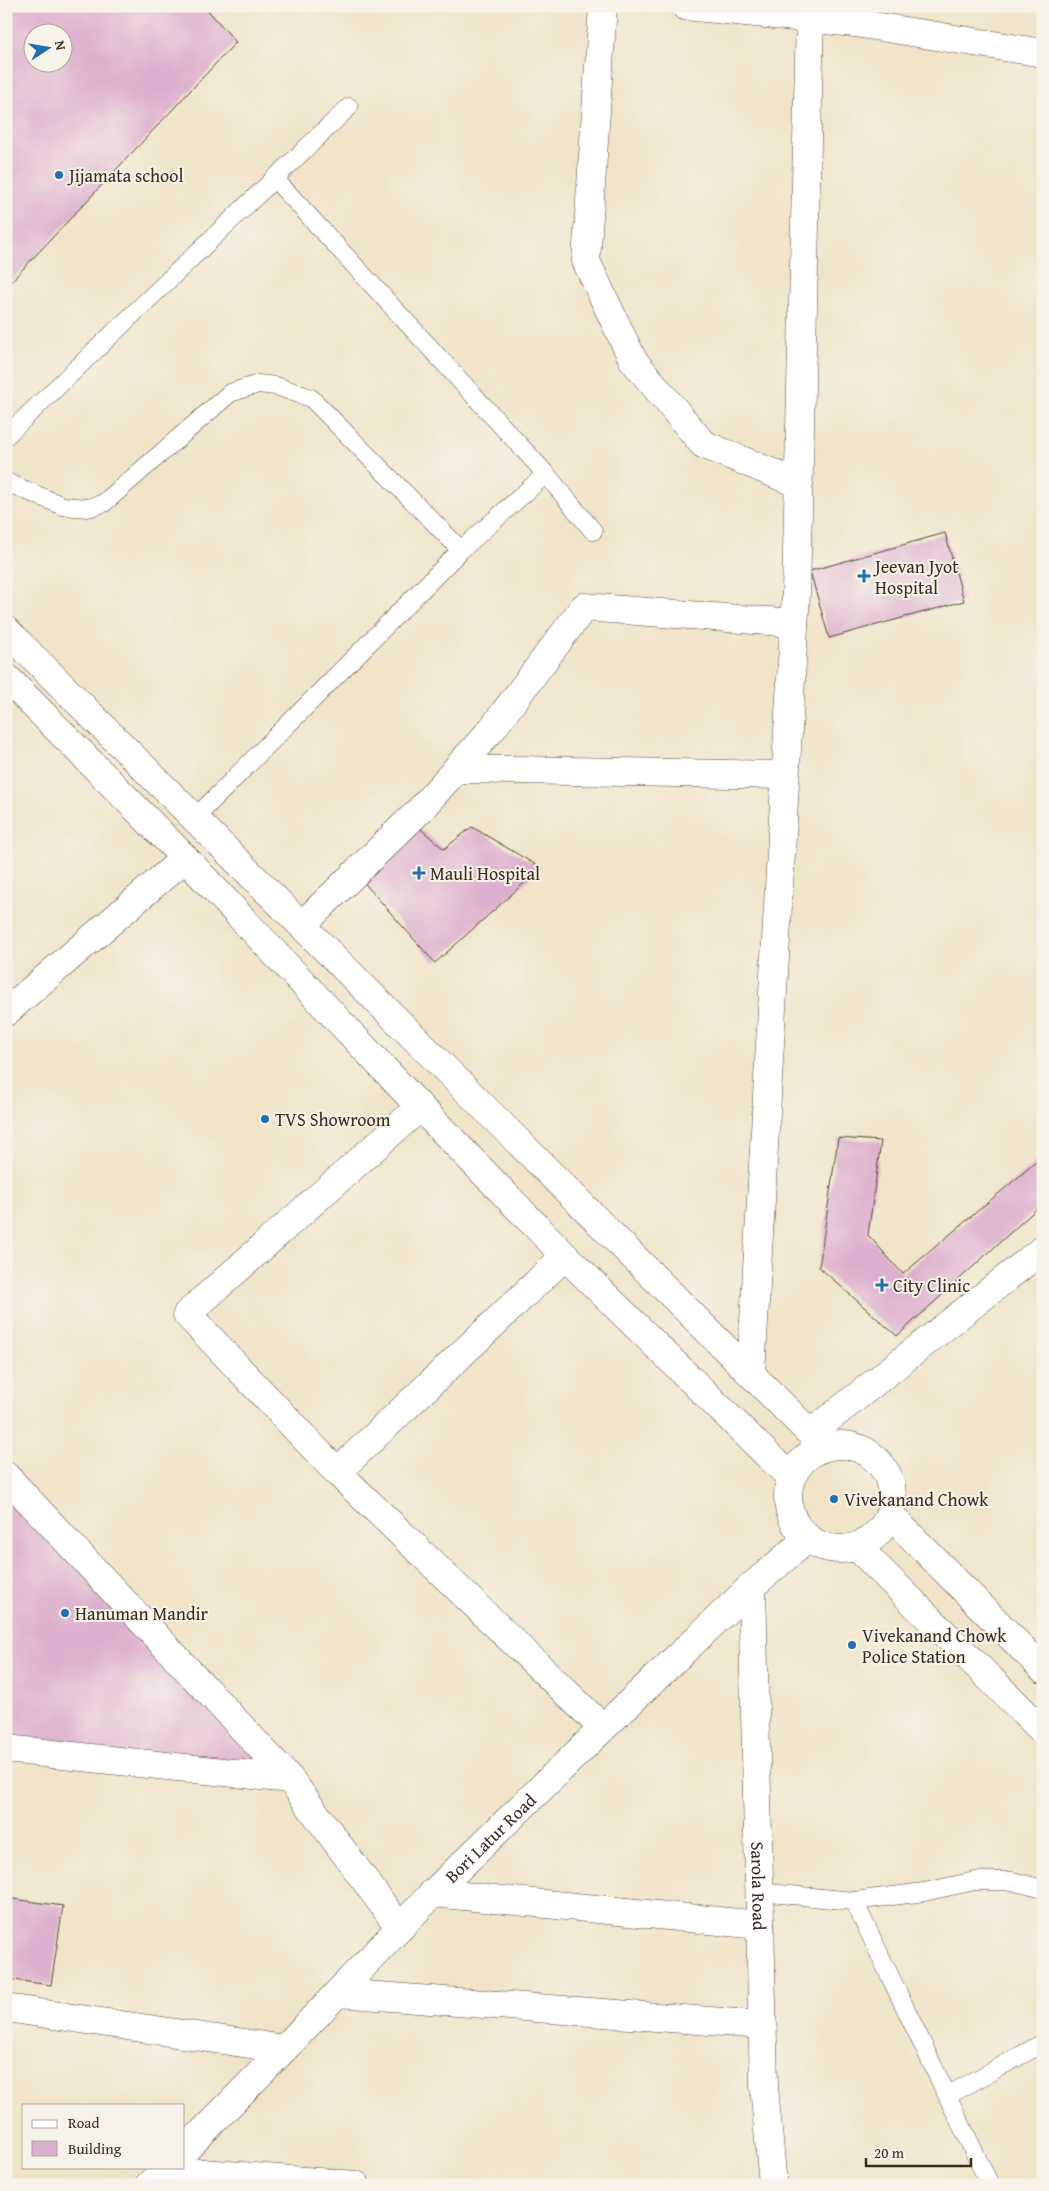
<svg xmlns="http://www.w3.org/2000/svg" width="1049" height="2191" font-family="'Gentium Book Plus',serif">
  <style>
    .building { fill: #ddafce; fill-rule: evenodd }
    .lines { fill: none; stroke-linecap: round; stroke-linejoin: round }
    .service-casing { stroke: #564638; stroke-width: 19 }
    .minor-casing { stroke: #564638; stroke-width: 29 }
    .secondary-casing { stroke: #564638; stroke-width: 29 }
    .primary-casing { stroke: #564638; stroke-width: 29 }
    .service { stroke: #fff; stroke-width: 18 }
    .minor { stroke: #fff; stroke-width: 28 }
    .secondary { stroke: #fff; stroke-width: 28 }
    .primary { stroke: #fff; stroke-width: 28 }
    .poi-dot { fill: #1f6fb2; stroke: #f7f3e8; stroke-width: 2 }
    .labels { text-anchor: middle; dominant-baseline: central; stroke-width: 4; stroke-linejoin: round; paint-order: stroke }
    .poi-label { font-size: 18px; fill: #3b2a1e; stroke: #f7f3e8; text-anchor: start }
    .street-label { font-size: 18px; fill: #3b2a1e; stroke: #f7f3e8 }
  </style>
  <rect width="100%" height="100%" fill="#f7f3e8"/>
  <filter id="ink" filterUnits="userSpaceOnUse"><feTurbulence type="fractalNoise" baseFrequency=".02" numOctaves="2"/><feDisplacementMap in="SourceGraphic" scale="10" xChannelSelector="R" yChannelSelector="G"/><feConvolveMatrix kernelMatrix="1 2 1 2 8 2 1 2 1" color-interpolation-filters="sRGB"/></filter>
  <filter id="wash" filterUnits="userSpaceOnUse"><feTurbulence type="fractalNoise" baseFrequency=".0096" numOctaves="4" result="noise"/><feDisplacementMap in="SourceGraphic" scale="20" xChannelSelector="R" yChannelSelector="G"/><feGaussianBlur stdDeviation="1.12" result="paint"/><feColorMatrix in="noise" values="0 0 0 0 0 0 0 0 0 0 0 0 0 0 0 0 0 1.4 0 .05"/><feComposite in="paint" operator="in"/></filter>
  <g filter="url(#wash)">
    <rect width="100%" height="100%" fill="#f0e4c9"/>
    <g id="blocks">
      <!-- building -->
      <path class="building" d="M6 6H204L236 42 6 287ZM32 32H62V62H32Z
        M945 533 964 601 829 638 810 571Z
        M416 825 444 849 472 827 541 868 435 963 359 877Z
        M838 1138 881 1141 868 1235 903 1274 1043 1156V1203L897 1336 819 1267Z
        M6 1485 269 1770 6 1741Z
        M6 1898 63 1906 51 1985 6 1979Z"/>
    </g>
  </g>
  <g filter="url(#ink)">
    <use href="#blocks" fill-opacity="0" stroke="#564638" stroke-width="1"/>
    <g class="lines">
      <!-- service casing -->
      <g class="service-casing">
        <path id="service" d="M274 178 546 474 593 531
          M6 436 349 107
          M6 482 63 506 88 508 104 503 230 393 258 384 276 386 311 398 461 550
          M195 818 461 550 546 474
          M759 1892 854 1901 924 1892 975 1881H1012L1043 1889
          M854 1901 990 2185
          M947 2096 1043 2043"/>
      </g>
      <!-- minor casing -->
      <g class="minor-casing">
        <path id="minor" d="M603 6 586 261 633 360 703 444 799 484
          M685 6 855 23 1043 53
          M457 769 786 775
          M302 925 419 811 492 729 584 607 794 623
          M6 1012 185 858
          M565 1256 337 1472 603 1728
          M751 1373 796 593 810 19
          M811 1433 1043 1249
          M337 1472 187 1314 420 1107
          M6 1476 290 1779 400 1928
          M6 1749 290 1779
          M433 1893 760 1925
          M338 1993 763 2025
          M6 2008 284 2049
          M164 2170 356 2185"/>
      </g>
      <!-- secondary casing -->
      <g class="secondary-casing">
        <g id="secondary">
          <path id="s1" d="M752 1586 764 2086 773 2185"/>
        </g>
      </g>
      <!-- primary casing -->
      <g class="primary-casing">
        <g id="primary">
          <path d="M6 630 823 1446"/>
          <path d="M6 677 185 858 420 1107 565 1256 790 1477"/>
          <circle cx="840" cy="1497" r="52"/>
          <path d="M890 1515 1043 1669"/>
          <path d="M857 1547 1043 1731"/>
          <path id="s2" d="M184 2151 284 2049 433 1893 603 1728 752 1586 807 1539"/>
          <path d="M149 2185 167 2167"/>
        </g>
      </g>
      <!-- service -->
      <use href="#service" class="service"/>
      <!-- minor -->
      <use href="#minor" class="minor"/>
      <!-- secondary -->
      <use href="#secondary" class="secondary"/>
      <!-- primary -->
      <use href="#primary" class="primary"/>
    </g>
  </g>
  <!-- markers -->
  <g class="poi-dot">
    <circle cx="59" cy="175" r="5"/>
    <path d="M861.5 568.5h5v5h5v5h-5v5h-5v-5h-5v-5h5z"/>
    <path d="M416.5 865.5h5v5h5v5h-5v5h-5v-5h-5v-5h5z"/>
    <circle cx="265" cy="1119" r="5"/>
    <path d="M879.5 1277.5h5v5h5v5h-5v5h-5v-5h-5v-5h5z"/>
    <circle cx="834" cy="1499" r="5"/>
    <circle cx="65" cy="1613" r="5"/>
    <circle cx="852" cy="1645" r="5"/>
  </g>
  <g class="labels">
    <!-- poi labels -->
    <g class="poi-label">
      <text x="69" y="175">Jijamata school</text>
      <text x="875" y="566">Jeevan Jyot<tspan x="875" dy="21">Hospital</tspan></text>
      <text x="430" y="873">Mauli Hospital</text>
      <text x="275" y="1119">TVS Showroom</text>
      <text x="893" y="1285">City Clinic</text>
      <text x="844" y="1499">Vivekanand Chowk</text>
      <text x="75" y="1613">Hanuman Mandir</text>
      <text x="862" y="1635">Vivekanand Chowk<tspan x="862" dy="21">Police Station</tspan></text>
    </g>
    <!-- street labels -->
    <g class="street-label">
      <text stroke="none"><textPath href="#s2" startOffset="438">Bori Latur Road</textPath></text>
      <text stroke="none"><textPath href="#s1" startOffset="300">Sarola Road</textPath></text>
    </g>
  </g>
  <!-- margin -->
  <rect width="1049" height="2191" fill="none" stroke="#f7f3e8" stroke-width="25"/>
  <!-- legend -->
  <rect x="22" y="2104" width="162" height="65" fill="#f7f3e8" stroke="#aca397"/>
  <rect x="32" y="2120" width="25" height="8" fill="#ffffff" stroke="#aca397"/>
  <text x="68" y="2128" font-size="15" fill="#3b2a1e">Road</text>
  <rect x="32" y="2141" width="25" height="15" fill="#ddafce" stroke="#aca397"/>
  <text x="68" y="2154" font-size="15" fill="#3b2a1e">Building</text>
  <!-- north arrow -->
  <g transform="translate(48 48) rotate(78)"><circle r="24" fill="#f7f3e8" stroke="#aca397"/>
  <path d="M0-4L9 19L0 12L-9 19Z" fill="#1f6fb2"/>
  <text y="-8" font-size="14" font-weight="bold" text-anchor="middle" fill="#3b2a1e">N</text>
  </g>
  <!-- scale -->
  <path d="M866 2158v8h105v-8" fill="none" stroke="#3b2a1e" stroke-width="2.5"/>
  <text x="874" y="2158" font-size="15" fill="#3b2a1e" stroke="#f7f3e8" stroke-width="4" paint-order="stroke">20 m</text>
</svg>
